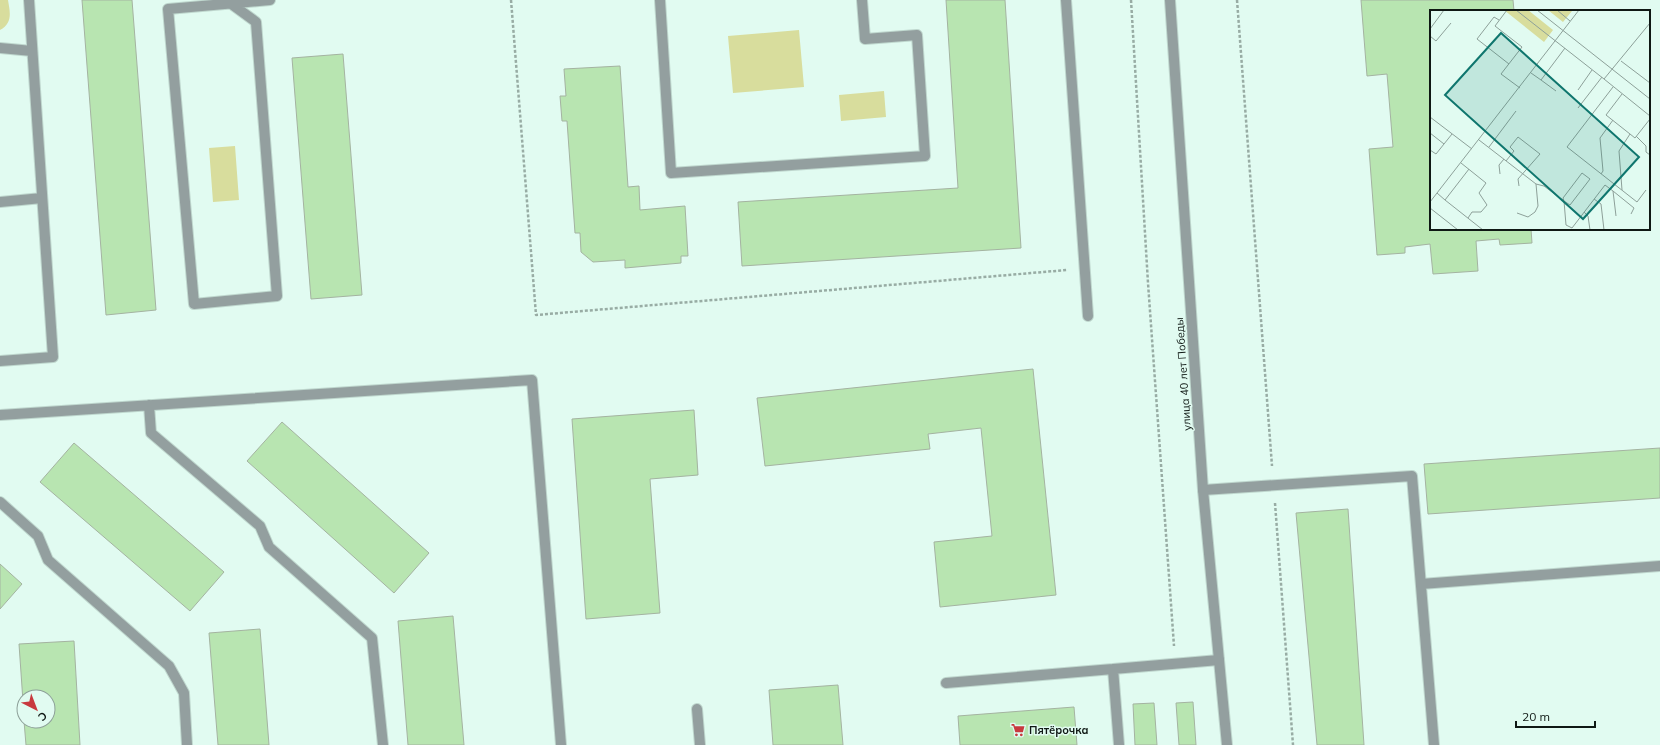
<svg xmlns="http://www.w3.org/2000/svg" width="1660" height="745" font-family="Mulish,sans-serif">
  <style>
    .green { fill: #d8dd9d }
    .building { fill: #b8e5b1; stroke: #a4b3a1 }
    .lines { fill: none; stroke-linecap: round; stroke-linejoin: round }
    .lane-casing { stroke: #bfd7ce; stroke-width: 12 }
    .street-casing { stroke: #bfd7ce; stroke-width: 12 }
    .path { stroke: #98aca4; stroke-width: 2.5; stroke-dasharray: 3 2; stroke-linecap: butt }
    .lane { stroke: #939f9f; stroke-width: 10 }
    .street { stroke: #939f9f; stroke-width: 10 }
    .labels { text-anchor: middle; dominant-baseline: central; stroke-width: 3; stroke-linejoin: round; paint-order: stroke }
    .street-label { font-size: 11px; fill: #0f1814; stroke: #e1fbf1 }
    .poi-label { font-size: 11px; font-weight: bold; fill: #0f1814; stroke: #e1fbf1; text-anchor: start }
    .inset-road { fill: none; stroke: #8da099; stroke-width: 1 }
    .view { fill: #0f766e; fill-opacity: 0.15; stroke: #0f766e; stroke-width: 2 }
    .inset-edge { fill: none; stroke: #0f1814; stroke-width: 2 }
  </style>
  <rect width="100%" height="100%" fill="#e1fbf1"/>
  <!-- green -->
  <path class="green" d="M0 0H8C10 12 13 23 0 30Z
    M799 30 804 87 733 93 728 36Z
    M884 91 886 117 841 121 839 95Z
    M235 146 239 200 213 202 209 148Z"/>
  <!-- building -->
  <path class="building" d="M82 0H132L156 310 106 315Z
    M946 0H1005L1021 248 742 266 738 202 958 188Z
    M1361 0H1513L1514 11H1431V229H1531L1532 243 1500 245 1499 239 1476 241 1478 271 1433 274 1430 244 1405 247V253L1377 255 1369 149 1393 147 1387 74 1367 76Z
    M343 54 362 295 311 299 292 58Z
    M620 66 628 187 639 186 640 210 685 206 688 256H681V263L625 268V260L593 262 581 252 580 233H575L567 121H562L560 96H566L564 69Z
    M1033 369 1056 595 940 607 934 542 992 536 981 428 928 434 930 449 765 466 757 398Z
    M694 410 698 475 650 479 660 613 586 619 572 419Z
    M282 422 429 553 394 593 247 461Z
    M74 443 224 572 190 611 40 482Z
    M1660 448V498L1428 514 1424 464Z
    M1348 509 1364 745H1317L1296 513Z
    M0 564 22 584 0 609Z
    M453 616 464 745H408L398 621Z
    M260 629 269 745H218L209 633Z
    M74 641 80 745H26L24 721H48V697H24V716L19 644Z
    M838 685 843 745H773L769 690Z
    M1193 702 1196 745H1179L1176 703Z
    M1154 703 1157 745H1135L1133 704Z
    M1074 707 1077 745H960L958 716Z"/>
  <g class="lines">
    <!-- lane casing -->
    <g class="lane-casing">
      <path id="lane" d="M227 0 230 3 256 22 277 296 194 304 168 9 270 0
        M660 0 671 173 925 156 917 35 865 39 862 0
        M1066 0 1088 316
        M0 48 32 51
        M0 202 42 198
        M0 361 53 357 29 0
        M149 405 151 433 260 526 269 547 372 638 383 745
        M0 415 532 380 561 745
        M1203 490 1412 476 1434 745
        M0 502 38 536 48 560 169 666 184 693 187 745
        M1421 584 1660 566
        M946 683 1113 669
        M697 709 700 745
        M1119 745 1113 669 1219 660"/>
    </g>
    <!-- street casing -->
    <g class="street-casing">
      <path id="street" d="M1170 0 1203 490 1227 745"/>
    </g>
    <!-- path -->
    <path class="path" d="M511 0 536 315 1067 270
      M1131 0 1148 283 1174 646
      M1237 0 1272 466
      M1275 503 1293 745"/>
    <!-- lane -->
    <use href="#lane" class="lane"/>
    <!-- street -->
    <use href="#street" class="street"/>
  </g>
  <!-- icons -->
  <defs>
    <g id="supermarket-bare" transform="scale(1.08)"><path d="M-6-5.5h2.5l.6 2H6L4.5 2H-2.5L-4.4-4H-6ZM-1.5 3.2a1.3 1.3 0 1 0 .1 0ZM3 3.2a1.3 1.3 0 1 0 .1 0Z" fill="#c8393e" stroke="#e1fbf1" stroke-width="2.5" paint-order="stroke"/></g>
  </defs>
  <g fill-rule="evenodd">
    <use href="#supermarket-bare" x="1018" y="730"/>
  </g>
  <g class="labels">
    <!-- street labels -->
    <g class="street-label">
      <text transform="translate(1183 374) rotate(-94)">улица 40 лет Победы</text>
    </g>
    <!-- poi labels -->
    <g class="poi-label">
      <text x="1029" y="730">Пятёрочка</text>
    </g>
  </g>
  <!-- overview -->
  <g transform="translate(1430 10)">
    <rect width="220" height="220" fill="#e1fbf1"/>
    <path d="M74 0H98L123 20 114 32ZM118 0H141L142 1 133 12Z" fill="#d8dd9d"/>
    <path class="inset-road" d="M77 0 65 16 92 37 71 64 90 78M86 0 174 69M107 0 220 89M127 0 140 11M69 10 64 7 47 29 79 54M220 13 174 69 220 106M0 19 14 0M0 26 6 31 21 13M191 51 220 73M101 63 111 70 135 38M111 70 126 81M183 77 137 137 207 192 216 180M148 80 162 60M148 98 172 67M0 107 42 139M0 123 14 134M200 124 205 128 220 109M206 126 216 136V142L220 145M49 130 106 174 114 176 134 191 140 195 160 169 152 163 133 188 134 191 136 215 142 218 175 175 183 181 186 206M59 137 86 101M0 140 6 144 22 124M76 151 84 141 80 137 88 127 110 144 88 169 89 176M31 153 56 173 49 183 57 195 51 202H42L38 208M70 164 69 155 74 149M171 164 173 161 170 128 183 110M192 180 189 141 200 124 176 105 192 84M183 181 204 198 201 204M7 183 15 190 39 159M164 189 171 194 174 220M15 190 53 220M0 192 149 0M0 198 28 220M154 202 158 206 160 220M87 203 98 207 105 202 108 196 106 174"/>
    <path class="view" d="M71 23 209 147 153 209 15 85Z"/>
    <rect width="220" height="220" class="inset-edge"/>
  </g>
  <!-- north arrow -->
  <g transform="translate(36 709) rotate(138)"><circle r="19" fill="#e1fbf1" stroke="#8da099"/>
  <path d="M0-3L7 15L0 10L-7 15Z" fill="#c8393e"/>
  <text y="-6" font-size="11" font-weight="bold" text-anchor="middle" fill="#0f1814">С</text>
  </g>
  <!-- scale -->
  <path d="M1516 721v6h79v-6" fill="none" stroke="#0f1814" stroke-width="2"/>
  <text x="1522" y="721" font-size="12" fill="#0f1814" stroke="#e1fbf1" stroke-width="3" paint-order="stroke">20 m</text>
</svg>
